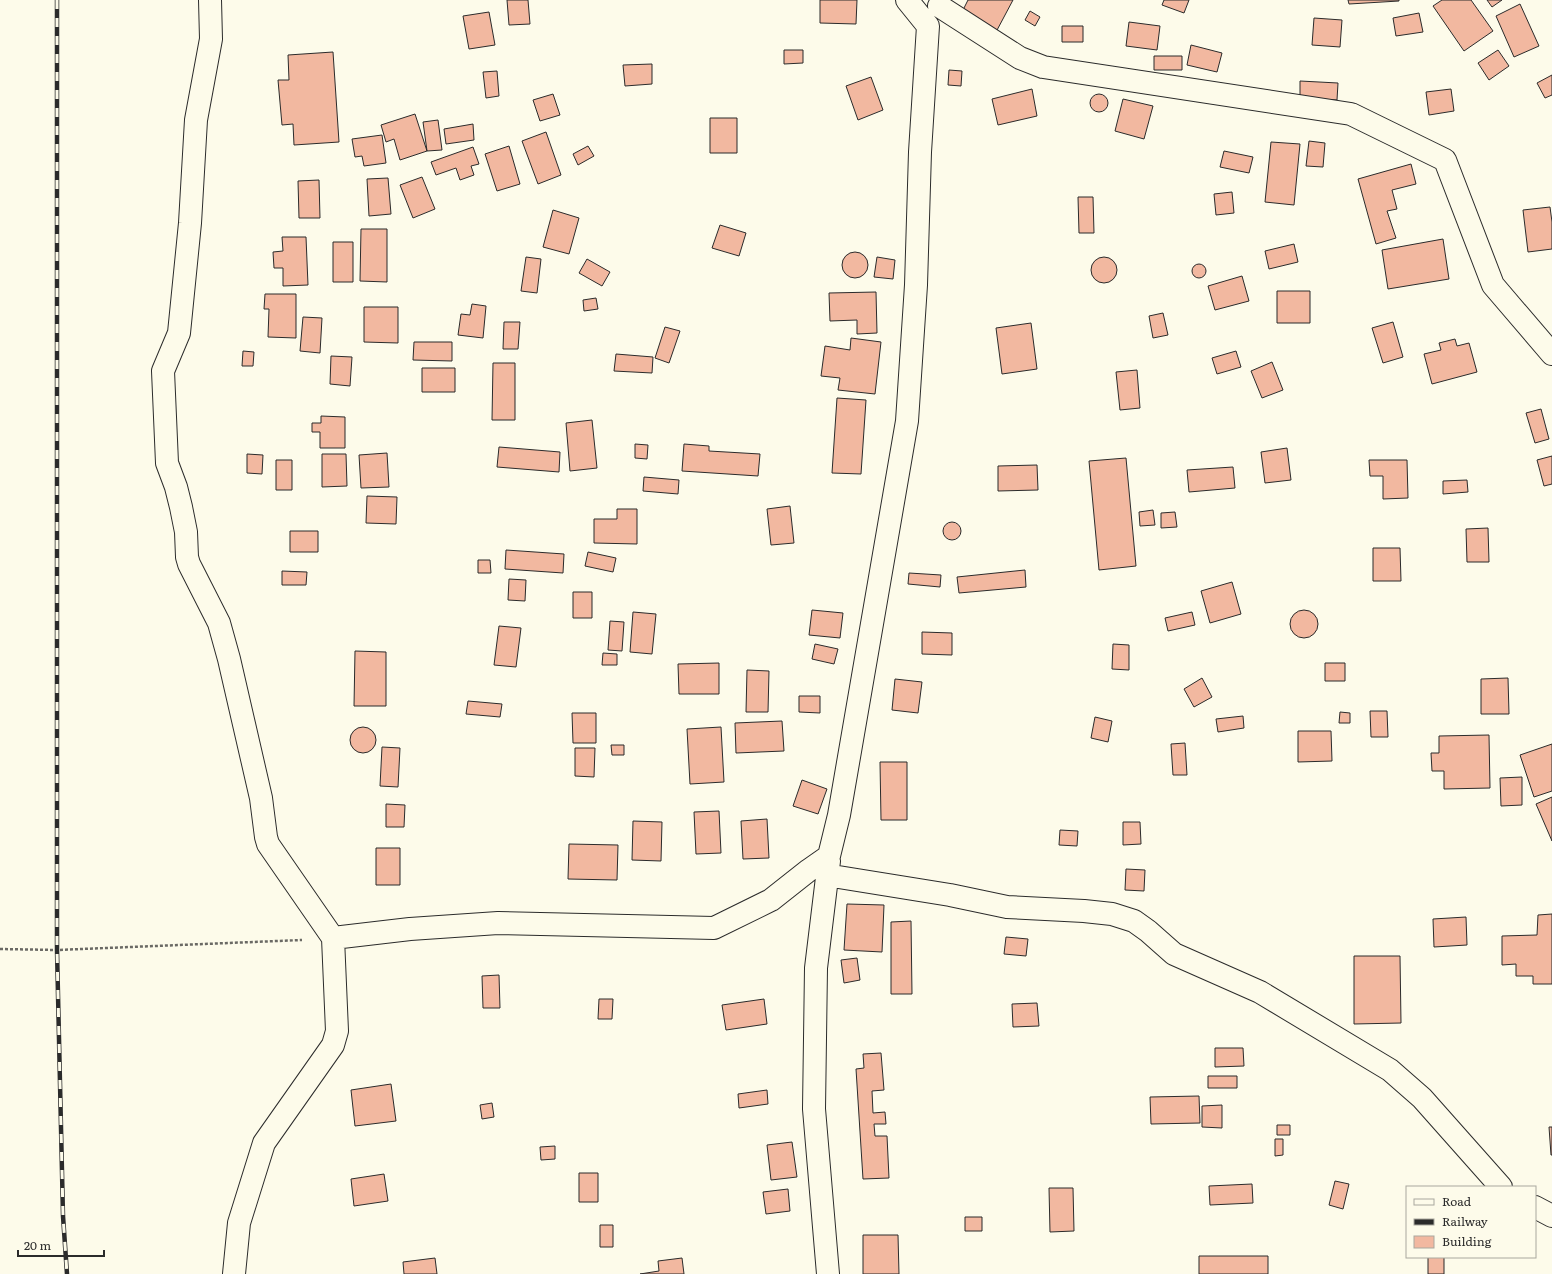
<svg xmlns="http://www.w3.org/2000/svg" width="1552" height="1274" font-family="Literata,serif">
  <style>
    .building { fill: #f2b8a0; stroke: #2b2b2b }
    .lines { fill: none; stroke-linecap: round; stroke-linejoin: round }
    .minor-casing { stroke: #2b2b2b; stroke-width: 24 }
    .path { stroke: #6a6964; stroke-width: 2.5; stroke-dasharray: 3 2; stroke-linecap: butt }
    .minor { stroke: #fdfbea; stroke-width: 22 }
    .rail-casing { stroke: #2b2b2b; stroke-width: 4.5 }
    .rail { stroke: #fdfbea; stroke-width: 3; stroke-dasharray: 9; stroke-linecap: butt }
  </style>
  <rect width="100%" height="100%" fill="#fdfbea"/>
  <!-- building -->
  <path class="building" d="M507 0H528L530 24 509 25Z
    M820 0H857L856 24 820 23Z
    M968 0H1013L996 32 961 14Z
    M1164 0H1189L1184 13 1162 5Z
    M1348 0H1399V1L1349 4Z
    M1442 0H1471L1493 31 1464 51 1433 6Z
    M1487 0H1502L1492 7Z
    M1520 4 1539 46 1514 57 1496 16Z
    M1030 11 1040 17 1035 26 1025 20Z
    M489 12 495 45 469 49 463 16Z
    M1419 13 1423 32 1396 36 1393 18Z
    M1314 18 1342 20 1340 47 1312 45Z
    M1129 22 1160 26 1157 50 1126 46Z
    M1062 26H1083V42H1062Z
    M1191 45 1222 53 1217 72 1187 65Z
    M784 50H803V63L784 64Z
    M1498 50 1509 66 1489 80 1478 63Z
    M333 52 339 142 294 145 293 124 282 125 278 80H289L288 55Z
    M1154 56H1182V70H1154Z
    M652 64V84L625 86 623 65Z
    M949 70 962 71 961 86 948 85Z
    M497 71 499 96 486 98 483 72Z
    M1552 75V95L1545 98 1537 83Z
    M871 77 883 110 858 120 846 86Z
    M1300 81 1338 83 1337 100 1300 98Z
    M1032 89 1037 116 998 125 992 99Z
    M1451 89 1454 111 1429 115 1426 92Z
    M1090 103a9 9 0 1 1 18 0a9 9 0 1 1-18 0Z
    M553 94 560 115 540 121 533 100Z
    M1123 99 1153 106 1144 139 1115 131Z
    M415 114 427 151 400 160 394 139 386 142 381 125Z
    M710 118H737V153H710Z
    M438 120 442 150 427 151 423 122Z
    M473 124 474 140 446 144 444 129Z
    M546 132 561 175 538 184 522 141Z
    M382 135 386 163 364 166 362 156 355 157 352 139Z
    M1309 141 1325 143 1323 167 1306 166Z
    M1271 142 1300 144 1294 205 1265 202Z
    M509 146 520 184 497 191 485 154Z
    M588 146 594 156 578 165 573 154Z
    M473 147 479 164 471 166 474 175 460 180 456 168 436 175 431 162Z
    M1224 151 1253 157 1249 173 1220 167Z
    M1411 164 1416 184 1392 190 1397 209 1387 211 1396 238 1376 244 1358 179Z
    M422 177 435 209 413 218 400 185Z
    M388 178 391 214 369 216 367 179Z
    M319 180 320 218H299L298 181Z
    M1232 192 1234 213 1216 215 1214 194Z
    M1078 197H1093L1094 233H1079Z
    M1550 207 1552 222V249L1528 252 1523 210Z
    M553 210 579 218 569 254 543 247Z
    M720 225 746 233 739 256 712 248Z
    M361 229H387V282L360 281Z
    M282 237H306L308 285 283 286V268H274L273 252 283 251Z
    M1443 239 1449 279 1388 289 1382 250Z
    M333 242H353V282H333Z
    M1294 244 1298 262 1269 269 1265 251Z
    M842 265a13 13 0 1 1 26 0a13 13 0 1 1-26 0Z
    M1091 270a13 13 0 1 1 26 0a13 13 0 1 1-26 0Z
    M526 257 541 259 537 293 521 291Z
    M877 257 895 260 893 279 874 277Z
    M587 259 610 272 602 286 579 273Z
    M1192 271a7 7 0 1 1 14 0a7 7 0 1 1-14 0Z
    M1242 276 1249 301 1215 310 1208 286Z
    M1277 291H1310V323H1277Z
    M876 292 877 333 857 334V320L830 321 829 293Z
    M265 294H296V338L268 337 269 309H264Z
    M596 298 598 309 584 311 583 300Z
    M472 304 486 306 483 338 458 335 461 314 470 315Z
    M364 307H398V343L364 342Z
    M1163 313 1168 335 1153 338 1149 316Z
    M303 317 322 318 320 353 300 351Z
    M504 322H520L518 349H503Z
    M1393 322 1403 357 1383 363 1372 328Z
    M1031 323 1037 369 1002 374 996 328Z
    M665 327 680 331 669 363 655 358Z
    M851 338 881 342 875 394 838 390 840 378 821 376 825 346 850 350Z
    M1455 339 1457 346 1469 343 1477 372 1432 384 1424 354 1441 350 1439 343Z
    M414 342H452V361L413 360Z
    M243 351 254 352 253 366H242Z
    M1236 351 1241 367 1217 374 1212 358Z
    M616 354 653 357 652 373 614 371Z
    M331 356 352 357 350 386 330 384Z
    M1272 362 1283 390 1262 398 1251 371Z
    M493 363H515V420H492Z
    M422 368H455V392H422Z
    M1137 370 1140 408 1120 410 1116 372Z
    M837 398 866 400 861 474 832 473Z
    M1541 409 1549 439 1535 443 1526 413Z
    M321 416 345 417V448H320V432H312V423H321Z
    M592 420 597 468 570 471 566 423Z
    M635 444 648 445 647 459 635 458Z
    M684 444 709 446V451L760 454 758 476 682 471Z
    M499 447 560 452 559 472 497 467Z
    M1287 448 1291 480 1265 483 1261 452Z
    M387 453 389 487 361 488 359 455Z
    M247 454 263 455 262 474 247 473Z
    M322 454H346L347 486 322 487Z
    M1552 456V484L1544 486 1537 460Z
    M1126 458 1136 566 1099 570 1089 461Z
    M276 460H292V490H276Z
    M1369 460H1407L1408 498 1383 499V476H1370Z
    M1037 465 1038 490 998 491V466Z
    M1233 467 1235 488 1189 492 1187 470Z
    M644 477 679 480 678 494 643 491Z
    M1467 480 1468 492 1443 494V481Z
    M367 496 397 497 396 524 366 523Z
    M790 506 794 543 771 545 767 509Z
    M617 509H637V544L594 543V519H617Z
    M1153 510 1155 525 1140 526 1139 512Z
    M1175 512 1177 527 1161 528V513Z
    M943 531a9 9 0 1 1 18 0a9 9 0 1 1-18 0Z
    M1488 528 1489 562H1467L1466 529Z
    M290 531H318V552H290Z
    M1373 548H1400L1401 581H1373Z
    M506 550 564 554 563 573 505 569Z
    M588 552 616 558 613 572 585 566Z
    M478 560H490L491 573H478Z
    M1025 570 1026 587 959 593 957 577Z
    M282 571 307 572 306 585H282Z
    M909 573 941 575 940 587 908 584Z
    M509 579 526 580 525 601 508 600Z
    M1232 582 1241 614 1210 623 1201 591Z
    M573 592H592V618H573Z
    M812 610 843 613 840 638 809 635Z
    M1290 624a14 14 0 1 1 28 0a14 14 0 1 1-28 0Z
    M633 612 656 614 652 654 630 652Z
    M1192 612 1195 625 1168 631 1165 618Z
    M610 621 624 622 622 651 608 650Z
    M499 626 521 628 516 667 494 665Z
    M922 632 952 633V655L922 654Z
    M815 644 838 649 834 664 812 659Z
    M1113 644 1129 645V670L1112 669Z
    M355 651 386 652V706H354Z
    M603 653 617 654V665H602Z
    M719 663V694H679L678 664Z
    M1325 663H1345V681H1325Z
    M747 670 769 671 768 712H746Z
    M1202 678 1212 697 1194 707 1184 689Z
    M1508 678 1509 714H1481V679Z
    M895 679 922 682 918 713 892 710Z
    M799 696H820V713L799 712Z
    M468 701 502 704 500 717 466 714Z
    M1370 711H1387L1388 737H1371Z
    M1340 712 1350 713V723H1339Z
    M572 713H596V743H573Z
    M1243 716 1244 728 1218 732 1216 719Z
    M1095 717 1112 721 1108 742 1091 738Z
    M782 721 784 751 736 753 735 723Z
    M721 727 724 782 690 784 687 729Z
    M350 740a13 13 0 1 1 26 0a13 13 0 1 1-26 0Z
    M1298 731H1331L1332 761 1298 762Z
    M1489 735 1490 788 1444 789V771H1432L1431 753H1439V736Z
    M1185 743 1187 775H1173L1171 744Z
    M1552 744V791L1534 797 1520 755Z
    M611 745H624V755H612Z
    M382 747 400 748 398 787 380 786Z
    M575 748H595L594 777 575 776Z
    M880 762H907V820H881Z
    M1522 777V805L1501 806 1500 778Z
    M802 780 827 789 818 814 793 806Z
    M1552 797V841L1536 804Z
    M386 804 405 805 404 827H386Z
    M719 811 721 853 696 854 694 812Z
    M767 819 769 858 743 859 741 821Z
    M633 821 662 822 661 861 632 860Z
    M1123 822H1140L1141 844 1123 845Z
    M1060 830 1078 831 1077 846 1059 845Z
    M569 844 618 845 617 880 568 879Z
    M376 848H400V885H376Z
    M1126 869 1145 870 1144 891 1125 890Z
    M847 904 884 905 882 952 844 950Z
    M1552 914V984H1533V976H1516V964L1502 965V936L1537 935 1538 915Z
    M1466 917 1467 945 1434 947 1433 919Z
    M911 921 912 994H891V922Z
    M1006 937 1028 939 1026 956 1004 954Z
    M1354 956H1400L1401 1023 1354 1024Z
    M857 958 860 980 844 983 841 960Z
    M499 975 500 1008H483L482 976Z
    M599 999H613L612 1019H598Z
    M764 999 767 1024 726 1030 722 1005Z
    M1037 1003 1039 1026 1013 1027 1012 1004Z
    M1215 1048H1243L1244 1066 1215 1067Z
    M881 1053 884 1090 872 1091 873 1113 885 1112 886 1124H874L875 1136H887L889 1178 863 1179 856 1069 864 1068 863 1054Z
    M1208 1076H1237V1088H1208Z
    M391 1084 396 1121 355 1126 351 1090Z
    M767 1090 768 1104 739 1108 738 1094Z
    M1199 1096 1200 1123 1151 1124 1150 1097Z
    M492 1103 494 1117 482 1119 480 1105Z
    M1222 1105V1128L1202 1127V1106Z
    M1277 1125H1290V1135H1277Z
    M1549 1127H1552V1155H1551Z
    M1275 1139H1283V1155L1275 1156Z
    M792 1142 797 1177 771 1180 767 1145Z
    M555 1146V1159L541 1160 540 1147Z
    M579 1173H598V1202H579Z
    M384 1174 388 1201 354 1206 351 1179Z
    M1335 1181 1349 1184 1343 1209 1329 1205Z
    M1252 1184 1253 1203 1210 1205 1209 1186Z
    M1049 1188H1073L1074 1231 1050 1232Z
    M788 1189 790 1211 766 1214 763 1192Z
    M965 1217H982V1231H965Z
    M600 1225H613V1247H600Z
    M863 1235H898L899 1274H863Z
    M1199 1256H1268V1274H1199Z
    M1428 1257H1444V1274H1428Z
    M435 1258 437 1274H404L403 1262Z
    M682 1258 684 1274H640L659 1271 658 1261Z"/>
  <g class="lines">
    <!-- minor casing -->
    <g class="minor-casing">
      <path id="minor" d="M210 0 211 39 196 120 190 223 179 333 163 371 167 463 176 487 181 507 186 532 187 557 189 564 219 623 229 659 261 798 266 837 268 844 333 938 337 1031 333 1045 264 1143 239 1223 234 1274
        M939 6 1020 58 1043 67 1351 114 1445 160 1493 285 1552 354
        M826 875 950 895 1007 907 1084 911 1112 914 1134 921 1148 931 1174 954 1260 992 1390 1070 1422 1098 1501 1187
        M333 938 410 929 498 923 714 928 771 900 809 870 829 856 839 815 907 421 916 285 920 152 928 26 907 0
        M1535 1207 1552 1216
        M828 1274 814 1109 816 968 829 861"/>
    </g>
    <!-- path -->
    <path class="path" d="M0 949 57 950 302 940"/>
    <!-- minor -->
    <use href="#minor" class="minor"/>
    <!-- rail casing -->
    <g class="rail-casing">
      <path id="rail" d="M57 0V950L63 1216 67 1274"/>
    </g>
    <!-- rail -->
    <use href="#rail" class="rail"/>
  </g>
  <!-- legend -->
  <rect x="1406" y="1186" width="130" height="72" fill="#fdfbea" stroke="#a9a89e"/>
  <rect x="1414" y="1199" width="20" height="6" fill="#fdfbea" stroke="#a9a89e"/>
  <text x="1442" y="1206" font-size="12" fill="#2b2b2b">Road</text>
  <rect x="1414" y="1219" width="20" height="6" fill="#2b2b2b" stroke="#a9a89e"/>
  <text x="1442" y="1226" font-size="12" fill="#2b2b2b">Railway</text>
  <rect x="1414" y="1236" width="20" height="12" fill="#f2b8a0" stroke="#a9a89e"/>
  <text x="1442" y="1246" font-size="12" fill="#2b2b2b">Building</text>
  <!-- scale -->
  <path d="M18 1250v6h86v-6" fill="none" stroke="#2b2b2b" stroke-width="2"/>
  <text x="24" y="1250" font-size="12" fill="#2b2b2b" stroke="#fdfbea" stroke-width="3" paint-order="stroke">20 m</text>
</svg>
